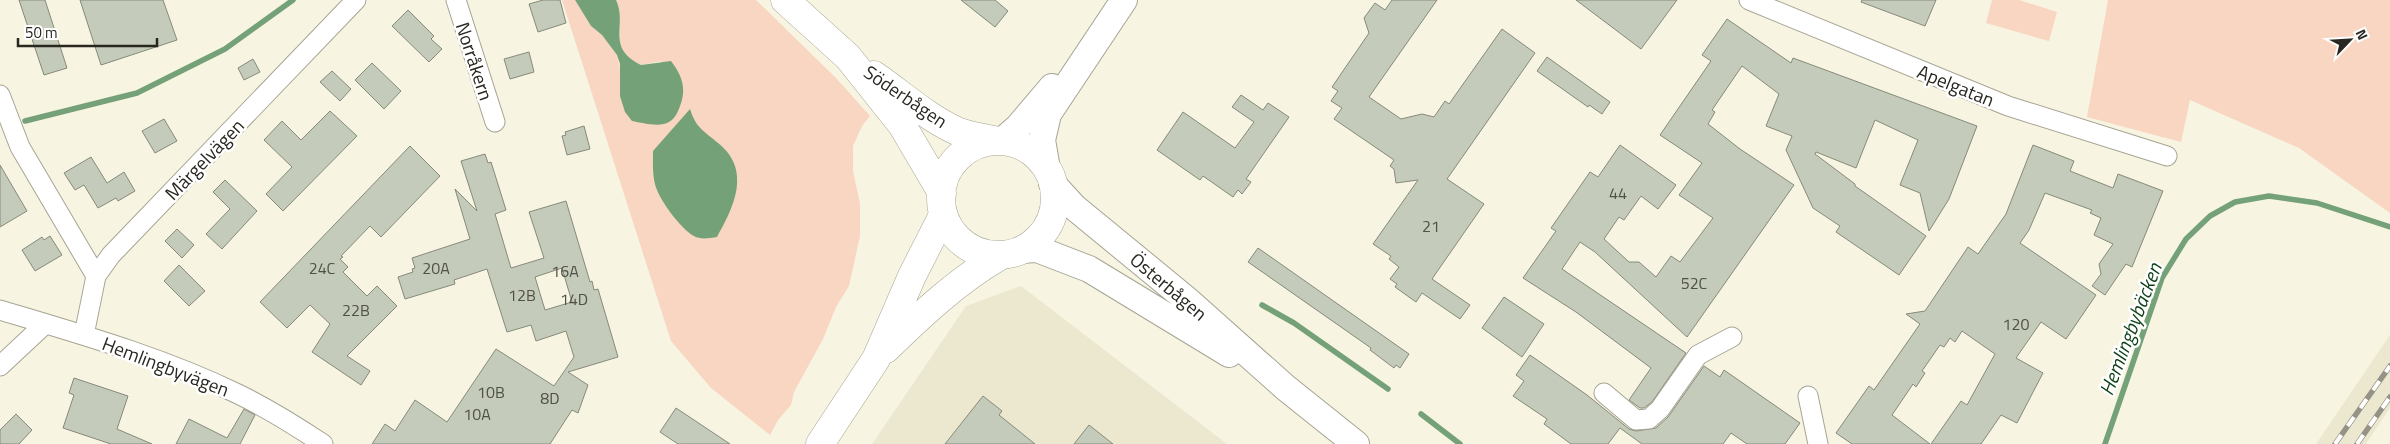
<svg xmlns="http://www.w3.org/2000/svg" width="2390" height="444" font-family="'Titillium Web',sans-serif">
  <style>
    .built { fill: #ece8cf }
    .green { fill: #f8d6c1; fill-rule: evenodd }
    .water { fill: #74a177 }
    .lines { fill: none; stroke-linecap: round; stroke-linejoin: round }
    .stream { stroke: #74a177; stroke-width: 5.5 }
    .building { fill: #c5cbba; stroke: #858a7b; fill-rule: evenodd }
    .minor-casing { stroke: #a7a493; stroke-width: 21 }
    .secondary-casing { stroke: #a7a493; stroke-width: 28 }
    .primary-casing { stroke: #a7a493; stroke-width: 29 }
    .minor { stroke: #fff; stroke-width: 19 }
    .secondary { stroke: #fff; stroke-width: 26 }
    .primary { stroke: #fff; stroke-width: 28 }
    .rail-casing { stroke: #959386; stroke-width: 5.5 }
    .rail { stroke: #fff; stroke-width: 4; stroke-dasharray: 11; stroke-linecap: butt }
    .labels { text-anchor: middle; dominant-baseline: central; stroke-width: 5; stroke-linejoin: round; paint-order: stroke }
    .number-label { font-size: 16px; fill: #4f5046 }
    .street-label { font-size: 19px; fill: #282720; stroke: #fff }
    .water-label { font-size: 20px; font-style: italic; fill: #0b3f16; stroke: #fff }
  </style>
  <rect width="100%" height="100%" fill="#f7f4e2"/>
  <!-- built -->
  <path class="built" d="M1021 286 1227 444H872L966 306Z
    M2390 335V408L2366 444H2316Z"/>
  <!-- green -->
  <path class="green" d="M562 0H575L591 26 602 35 617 55 632 121 659 124 661 61 641 65C605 47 628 25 616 0H756L836 78 870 116 862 126 853 146V171L860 204V236L849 286 836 307 823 339 794 392 791 405 778 420 770 435 711 388 671 341ZM695 124C719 147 727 146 738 180L653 173V151Z
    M1992 0H2019L2057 12 2049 41 1986 23Z
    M2108 0H2390V213L2299 148 2190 100 2181 142 2087 117Z"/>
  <!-- water -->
  <path class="water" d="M575 0H616C628 25 605 47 641 65L671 61C684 78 687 92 678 111 676 116 672 121 667 123 658 127 642 123 632 121L625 112 620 96V64L617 55 602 35 591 26Z
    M690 109C696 128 703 130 718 143 752 170 734 207 717 237 709 238 701 240 694 236 682 230 662 203 657 190 652 178 653 164 653 151Z"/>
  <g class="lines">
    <!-- stream -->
    <path class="stream" d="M25 121 137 93 225 49 293 0
      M1262 305 1294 323 1388 389
      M1421 414 1460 444
      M2105 444 2162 278 2186 239 2210 216 2235 202 2269 196 2317 203 2390 227"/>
  </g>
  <!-- building -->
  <path class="building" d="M19 0H45L67 68 44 75Z
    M80 0H163L177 40 101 65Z
    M543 0H560L566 23 538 32 529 4Z
    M961 0H995L1008 11 995 27Z
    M1392 0H1437L1369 97 1401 119 1422 114 1434 117 1445 101 1449 104 1502 29 1535 53 1447 179 1484 204 1432 279 1470 305 1460 319 1422 293 1416 302 1395 287 1397 284 1390 279 1399 267 1389 259 1391 256 1373 244 1418 180 1396 183 1394 169 1390 166 1394 160 1334 119 1342 108 1331 101 1338 91 1332 87 1369 33 1364 18 1375 3 1385 10Z
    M1576 0H1677L1641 49Z
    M1862 0H1936L1925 26 1861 2Z
    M408 10 434 36 431 39 442 49 429 62 392 26Z
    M1727 19 1791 63 1793 58 1977 126 1949 199 1929 231 1920 193 1900 185 1918 140 1875 120 1856 168 1816 152 1815 154 1855 184V186L1926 236 1899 275 1836 232 1840 226 1813 208 1786 150 1792 136 1766 126 1779 94 1742 66 1712 110 1715 112 1708 124 1740 149 1794 185 1687 337 1595 252 1580 242 1562 269 1686 353 1652 402 1644 408H1640L1629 400 1651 368 1576 312 1523 278 1556 231 1551 228 1590 172 1598 177 1620 145 1676 185 1658 209 1641 196 1624 220 1619 217 1604 239 1629 262H1639L1656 277 1671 256 1680 262 1713 218 1679 195 1702 163 1660 135 1711 61 1702 55Z
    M529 52 534 72 510 79 504 59Z
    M1547 57 1610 102 1602 114 1589 105 1588 107 1537 71Z
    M253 59 260 72 244 80 238 68Z
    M372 63 401 91 384 109 355 80Z
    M332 71 351 89 340 101 320 82Z
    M1241 95 1263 110 1268 103 1289 117 1246 179 1251 182 1242 194 1238 190 1233 197 1203 176 1200 180 1157 150 1183 112 1235 148 1254 122 1232 107Z
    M330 111 357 136 283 211 266 194 292 167 264 140 282 121 301 140Z
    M164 119 177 141 155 153 142 131Z
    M584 126 590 149 567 155 562 136 566 135 565 132Z
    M2033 145 2074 161 2070 171 2113 188 2118 174 2163 191 2132 267 2126 264 2105 295 2092 286 2101 274 2099 264 2113 244 2094 235 2101 218 2090 213 2092 210 2045 193 2029 230 2020 243 2096 295 2066 339 2041 322 2016 358 2043 373 2017 423 2001 415 1981 444H1931L1961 401 1967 405 1995 354 1962 331 1955 342 1950 338 1944 347 1940 345 1922 371 1925 373 1916 387 1913 384 1892 415 1930 444H1852L1836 433 1869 386 1874 390 1920 324 1906 314 1925 311 1968 247 1978 254 2006 214Z
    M410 146 440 176 381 237 370 226 341 256 343 257 340 259 348 267 343 272 367 296 377 286 397 306 347 356 370 371 361 385 312 352 330 324 310 305 287 328 260 302Z
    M485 154 488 163 491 162 506 210 495 214 511 268 544 258 529 212 566 201 590 282 592 281 594 290 598 289 618 357 568 372 588 385 578 413 572 410 550 444H372L385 424 395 431 415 400 447 422 496 349 554 386 574 357 566 331 536 341 531 325 507 332 487 269 454 280 455 284 405 299 398 277 413 272 412 269 415 268 412 258 470 239 455 189 477 211 461 161ZM562 268 572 302 545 310 535 277Z
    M91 157 107 183 124 172 135 191 118 201 116 198 98 208 84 185 75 190 64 173Z
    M0 165 27 211 0 227Z
    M225 180 257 211 222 249 206 234 230 209 213 192Z
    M177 229 194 245 182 258 165 241Z
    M50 236 62 255 35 271 22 250 42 237 44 240Z
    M1258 248 1409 354 1400 368 1396 365 1394 368 1370 350 1371 348 1248 262Z
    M179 265 205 291 189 306 164 281Z
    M1504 297 1544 324 1522 357 1482 328Z
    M1530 355 1587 395 1629 429 1636 431 1656 428 1668 417 1704 366 1720 377 1724 370 1800 423 1785 444H1747L1731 433 1723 444H1642L1620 428 1608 444H1571L1544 424 1547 419 1513 396 1524 381 1516 375Z
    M74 378 128 396 117 429 152 444H111L63 428 74 395 69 393Z
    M983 396 1002 411 999 415 1035 444H945Z
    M676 408 730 444H678L660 432Z
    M244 409 255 415 240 444H176L189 419 227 438Z
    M16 414 32 430 19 444H0V430Z
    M1089 425 1113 444H1074Z"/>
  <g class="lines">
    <!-- minor casing -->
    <g class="minor-casing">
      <path id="minor" d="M456 0 495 122
        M1749 0 2008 106 2167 156
        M0 95 20 147 96 276
        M0 310C80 334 162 357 238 394 267 408 296 426 323 444
        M84 335 96 276 111 255 356 0
        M0 366 45 324
        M1604 393 1636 420 1649 419 1660 409 1698 355 1732 337
        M1808 396 1818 444"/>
    </g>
    <!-- secondary casing -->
    <g class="secondary-casing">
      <path id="secondary" d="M1002 141 1018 127 1052 87
        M1047 169 1042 140 1048 114 1124 0
        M1052 183 1074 207 1186 299 1286 388 1356 444
        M1020 250 1037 249 1089 269 1229 354"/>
    </g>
    <!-- primary casing -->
    <g class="primary-casing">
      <path id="primary" d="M785 0 848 57 902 125 942 193
        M874 75C902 94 927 118 959 132 970 136 983 138 994 140
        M941 198a57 57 0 1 1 114 0a57 57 0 1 1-114 0Z
        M886 349C921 315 957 281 1000 256
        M820 444 876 359 912 276 943 215"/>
    </g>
    <!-- minor -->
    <use href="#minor" class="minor"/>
    <!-- secondary -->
    <use href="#secondary" class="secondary"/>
    <!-- primary -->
    <use href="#primary" class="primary"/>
    <!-- rail casing -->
    <g class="rail-casing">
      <path id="rail" d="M2335 444 2390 366
        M2357 444 2390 397"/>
    </g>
    <!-- rail -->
    <use href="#rail" class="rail"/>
  </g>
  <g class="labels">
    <!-- number labels -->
    <g class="number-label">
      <text x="1618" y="193">44</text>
      <text x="1431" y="226">21</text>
      <text x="322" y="268">24C</text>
      <text x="436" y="268">20A</text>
      <text x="565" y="271">16A</text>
      <text x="1694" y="283">52C</text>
      <text x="522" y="295">12B</text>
      <text x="574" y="299">14D</text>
      <text x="356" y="310">22B</text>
      <text x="2016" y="324">120</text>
      <text x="491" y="392">10B</text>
      <text x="550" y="398">8D</text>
      <text x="477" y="414">10A</text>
    </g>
    <!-- street labels -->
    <g class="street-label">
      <text transform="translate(475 61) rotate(72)">Norråkern</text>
      <text transform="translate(1956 85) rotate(22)">Apelgatan</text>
      <text transform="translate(906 96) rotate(34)">Söderbågen</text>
      <text transform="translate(204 159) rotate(-46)">Märgelvägen</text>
      <text transform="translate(1169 286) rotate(40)">Österbågen</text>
      <text transform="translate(166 366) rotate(21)">Hemlingbyvägen</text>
    </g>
    <!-- water labels -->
    <g class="water-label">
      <text transform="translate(2130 329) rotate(-69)">Hemlingbybäcken</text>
    </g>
  </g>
  <!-- north arrow -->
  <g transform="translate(2350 40) rotate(65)" stroke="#ffffff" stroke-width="4" paint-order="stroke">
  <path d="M0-4L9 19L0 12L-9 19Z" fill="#282720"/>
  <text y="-8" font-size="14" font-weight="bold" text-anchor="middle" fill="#282720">N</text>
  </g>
  <!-- scale -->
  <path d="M18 38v8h139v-8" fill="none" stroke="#282720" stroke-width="2.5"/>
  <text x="25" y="38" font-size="15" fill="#282720" stroke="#ffffff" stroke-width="4" paint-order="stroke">50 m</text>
</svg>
